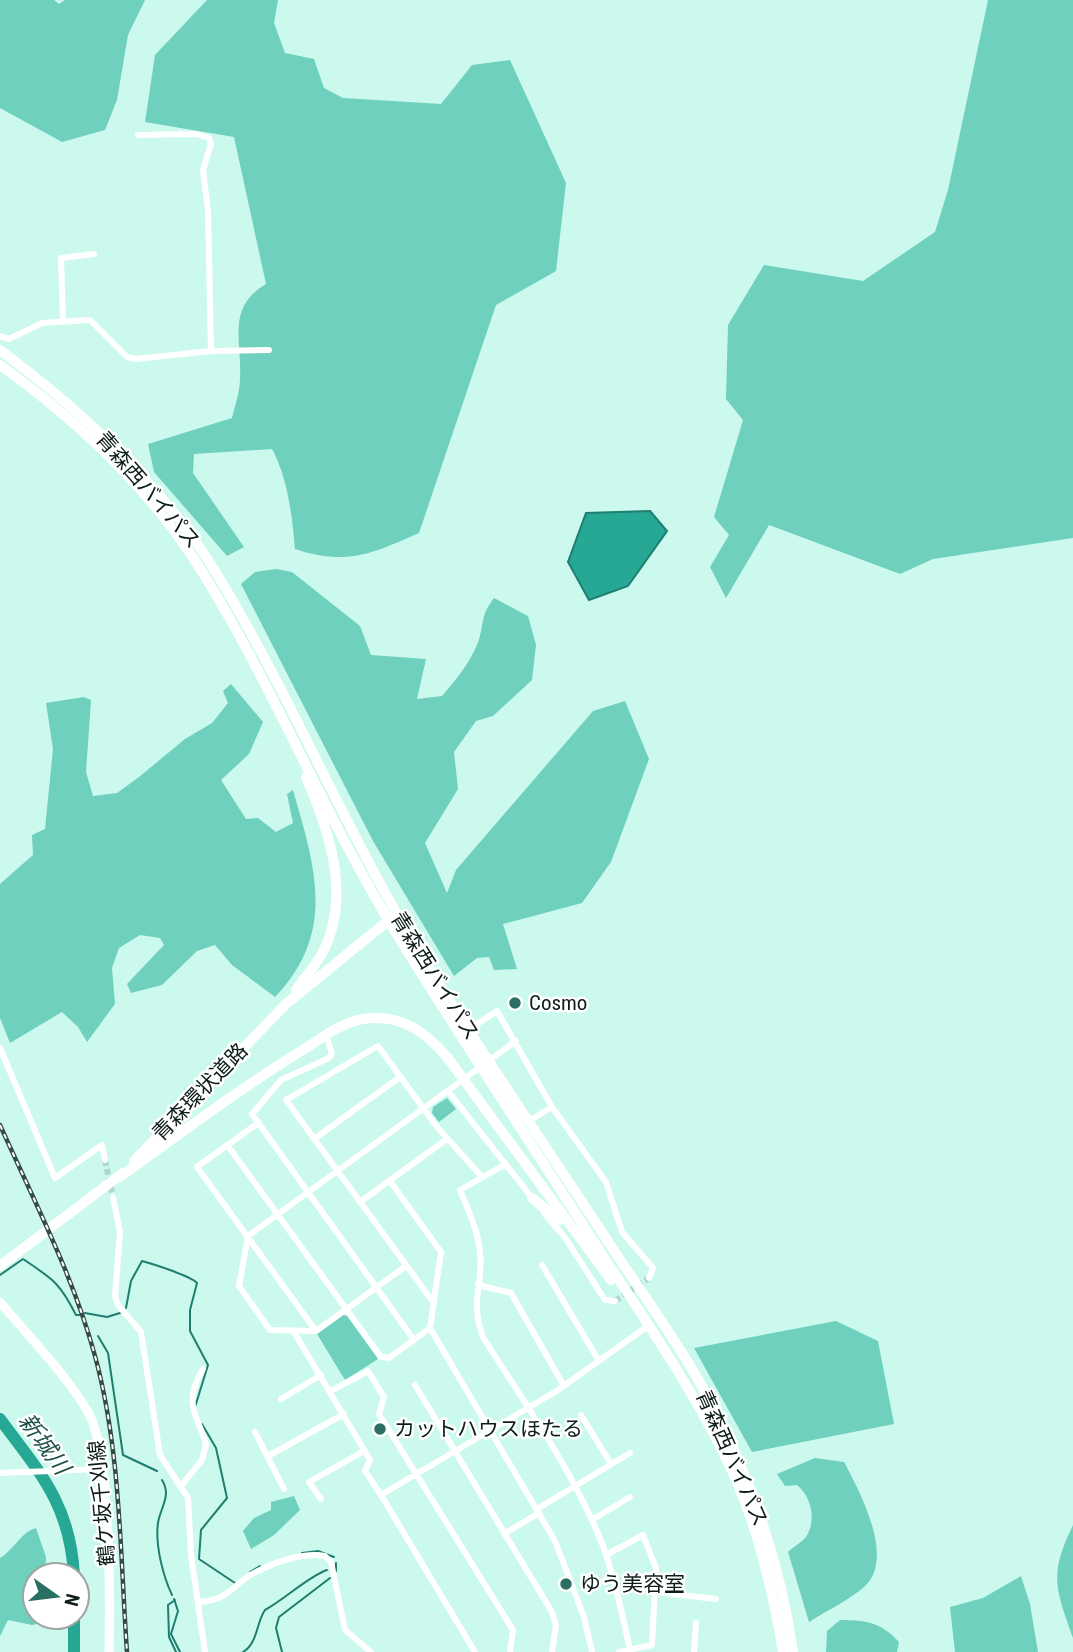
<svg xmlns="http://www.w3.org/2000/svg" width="1073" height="1652" font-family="'Roboto Condensed','Noto Sans JP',sans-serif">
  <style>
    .green { fill: #6ed0bd }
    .water { fill: #27a894; stroke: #1f7e6f; stroke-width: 2 }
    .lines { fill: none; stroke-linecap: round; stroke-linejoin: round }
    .stream { stroke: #1f7e6f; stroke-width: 2 }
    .river { stroke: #27a894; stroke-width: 12 }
    .street-tunnel { stroke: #aed8ce; stroke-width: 6; stroke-dasharray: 6 3; stroke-linecap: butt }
    .street { stroke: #fff; stroke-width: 6 }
    .secondary { stroke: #fff; stroke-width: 9 }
    .highway { stroke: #fff; stroke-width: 10 }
    .rail-casing { stroke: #344b46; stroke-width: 4.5 }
    .rail { stroke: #fff; stroke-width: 2; stroke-dasharray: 5; stroke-linecap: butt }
    .poi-dot { fill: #2a6f63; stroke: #fff; stroke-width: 2.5 }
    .labels { text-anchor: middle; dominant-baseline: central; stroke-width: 5; stroke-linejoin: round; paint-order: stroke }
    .street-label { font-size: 21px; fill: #0c1d1a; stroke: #fff }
    .poi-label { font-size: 21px; fill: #0c1d1a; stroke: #fff; text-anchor: start }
    .water-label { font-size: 23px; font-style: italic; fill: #1e5147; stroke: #fff }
  </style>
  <rect width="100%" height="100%" fill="#cbf9ee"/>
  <!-- green -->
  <path class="green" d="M0 0H54L59 4 65 0H145L128 35 117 100 105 130 62 142 0 108Z
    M207 0H278L274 23 285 53 314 59 324 88 343 98 441 104 472 65 510 60 566 183 556 271 496 305 419 533C371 554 347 566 295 549 292 515 288 479 272 449L194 454 193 473 244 547 227 556 154 472 148 444 232 418C235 405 240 392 240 379 242 340 226 308 266 284L234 137 145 122 155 55Z
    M988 0H1073V538L933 559 900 574 769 525 726 598 710 567 729 535 714 517 743 420 726 399 728 325 764 265 863 281 935 232 948 190Z
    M276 569 292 572 360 626 371 655 426 659 417 699 442 696C456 680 468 665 477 645 485 625 479 617 494 598L528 616 536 645 532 680 493 716 476 721 454 752 458 789 425 843 447 893 456 870 593 711 625 701 649 759 611 862 582 903 503 924 517 969 494 970 489 957 477 958 454 976 373 841 241 584 255 572Z
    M231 684 263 722 249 754 221 780 246 819 258 818 276 832 293 823 287 794 293 790C315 867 337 932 275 997L232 965 215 945 197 951 162 985 131 993 127 984 164 945 160 938 140 935 119 948 112 968 115 1004 87 1042 78 1027 62 1012 10 1043 0 1018V884L33 855 32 835 45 829 53 749 46 703 84 697 91 700 86 772 93 796 117 793 139 777 185 739 212 723 228 703 223 691Z
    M447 1098 456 1109 439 1122 432 1113 433 1107Z
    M343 1315 347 1316 378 1359 345 1380 317 1334Z
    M836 1321 878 1341 894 1424 752 1452 694 1348Z
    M815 1458 844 1462C860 1492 896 1559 864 1587 848 1601 826 1611 809 1622L788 1552C793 1547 802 1542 806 1537 817 1520 811 1496 797 1485L785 1486 777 1474Z
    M294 1496 300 1510 274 1535 251 1549 243 1531 254 1518 271 1510V1502Z
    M1073 1525V1638C1055 1587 1049 1575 1073 1525Z
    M36 1528 46 1557 45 1575H35V1617H44V1622L32 1625 8 1620 0 1636V1558C14 1550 21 1532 36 1528Z
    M1021 1576 1030 1604 1038 1652H955L950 1607 983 1598Z
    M840 1620C865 1620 881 1622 899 1642L897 1652H826L827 1631Z"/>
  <!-- water -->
  <path class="water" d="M650 511 667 531 628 586 589 600 568 562 586 513Z"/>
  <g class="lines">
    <!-- stream -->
    <path class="stream" d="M0 1275 23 1259C53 1279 60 1283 76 1315H80
      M126 1308 131 1281 142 1261C153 1264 191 1276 197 1283L190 1310V1331L208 1365 195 1407
      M85 1313 107 1317 120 1313
      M98 1336 108 1353 123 1455 157 1471
      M202 1424 216 1448 227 1498 201 1530 199 1559 235 1583
      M162 1480C172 1496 160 1508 158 1523 155 1545 163 1576 172 1595
      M302 1553 318 1551 334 1557
      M336 1563V1571
      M250 1572 260 1566
      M174 1599 178 1611 171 1634 180 1652
      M175 1600 168 1605 169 1637 176 1652
      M243 1652C258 1643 256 1623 265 1610 285 1599 309 1576 327 1570
      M282 1652 276 1628 279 1617 330 1578"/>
    <!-- river -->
    <path class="river" d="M0 1419C40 1473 70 1504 74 1575
      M74 1652V1617"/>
    <!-- street-tunnel -->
    <path class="street-tunnel" d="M105 1160 113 1197
      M615 1301 649 1278"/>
    <!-- street -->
    <path class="street" d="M138 135 196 134 209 138 211 144 203 170 208 210 211 351
      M63 320 61 258 94 254
      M0 336 9 339 42 323 90 320 127 357 136 359 211 351 269 350
      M468 1030 497 1011 552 1107 606 1182 622 1232 653 1268 649 1278
      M326 1036 332 1053 329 1058 281 1080 252 1114 414 1340
      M0 1048 55 1178 102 1145 105 1160
      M448 1091 533 1199
      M529 1121 552 1107
      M258 1123 197 1167 316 1331
      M314 1139 400 1077
      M228 1146 381 1357 389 1358 430 1328
      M506 1164 460 1190C468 1210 478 1230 480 1252 484 1285 469 1300 483 1337 523 1401 570 1466 599 1536 614 1572 621 1611 630 1649
      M390 1181 441 1252 430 1328 555 1541 584 1617 592 1652
      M113 1197 120 1232 115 1296 118 1305 141 1332 160 1455 188 1498 191 1555 205 1652
      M360 1202 447 1139
      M544 1213 566 1239 605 1300 615 1301
      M542 1265 599 1361
      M406 1266 316 1331 270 1330 239 1286 248 1236 516 1041
      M478 1285 511 1293 564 1386
      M433 1302 286 1100 378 1046 437 1127 482 1177
      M294 1332 370 1460 365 1471 381 1495
      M415 1385 552 1612 556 1625 552 1652
      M331 1391 368 1371 384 1397 379 1414 513 1630 510 1652
      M281 1399 321 1375
      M581 1415 611 1464
      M255 1432 284 1489
      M268 1456 344 1414
      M0 1473 102 1469
      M181 1486 202 1460 206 1444C197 1413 182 1404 203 1369
      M321 1499 309 1482 364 1451
      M537 1509 630 1453
      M592 1520 630 1497
      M504 1534 539 1513
      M606 1555 643 1535 656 1568 652 1645 619 1652
      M655 1592 716 1599
      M199 1602C233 1599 231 1584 256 1572 275 1562 304 1552 325 1556L331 1562 345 1630 371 1652
      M475 1652 381 1495 555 1392 648 1326
      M694 1652 696 1623"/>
    <!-- secondary -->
    <path class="secondary" d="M0 1302C29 1337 65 1373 88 1412 111 1452 110 1601 109 1652"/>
    <!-- highway -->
    <path class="highway" d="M0 350C82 411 161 483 215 571 292 697 347 835 424 960 484 1057 549 1151 611 1246 639 1289 670 1331 696 1376 745 1461 779 1555 793 1652
      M0 365C80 422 155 494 206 578 277 694 327 821 398 936 462 1040 530 1142 596 1245 641 1314 688 1381 724 1454 755 1515 772 1585 783 1652
      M296 990C305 977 317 964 324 950 351 894 329 830 306 777
      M134 1161 286 1004 394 916
      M120 1177C181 1133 242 1087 306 1048 323 1037 343 1022 363 1019 400 1014 424 1030 447 1057L611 1280
      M532 1198 559 1220
      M0 1266 123 1173"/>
    <!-- rail casing -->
    <g class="rail-casing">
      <path id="rail" d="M0 1125C34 1201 73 1275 95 1356 121 1451 120 1554 127 1652"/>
    </g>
    <!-- rail -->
    <use href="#rail" class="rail"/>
  </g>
  <!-- markers -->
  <g class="poi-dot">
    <circle cx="515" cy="1003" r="7"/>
    <circle cx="380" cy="1429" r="7"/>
    <circle cx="566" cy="1584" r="7"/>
  </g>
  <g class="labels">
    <!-- street labels -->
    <g class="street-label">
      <text transform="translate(148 490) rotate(49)">青森西バイパス</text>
      <text transform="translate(435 976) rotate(58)">青森西バイパス</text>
      <text transform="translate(200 1092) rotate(-46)">青森環状道路</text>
      <text transform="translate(732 1458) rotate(66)">青森西バイパス</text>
      <text transform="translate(102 1503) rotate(-95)">鶴ケ坂千刈線</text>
    </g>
    <!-- poi labels -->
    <g class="poi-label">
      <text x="529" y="1003">Cosmo</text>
      <text x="394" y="1429">カットハウスほたる</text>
      <text x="580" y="1584">ゆう美容室</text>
    </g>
    <!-- water labels -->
    <g class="water-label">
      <text transform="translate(44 1444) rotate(54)">新城川</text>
    </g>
  </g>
  <!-- north arrow -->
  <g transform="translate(56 1596) rotate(104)"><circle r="33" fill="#ffffff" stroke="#9ea5a3" stroke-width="2"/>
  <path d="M0-5L12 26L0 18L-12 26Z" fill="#2a6f63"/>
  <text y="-10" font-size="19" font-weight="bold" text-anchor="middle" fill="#0c1d1a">N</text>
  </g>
</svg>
